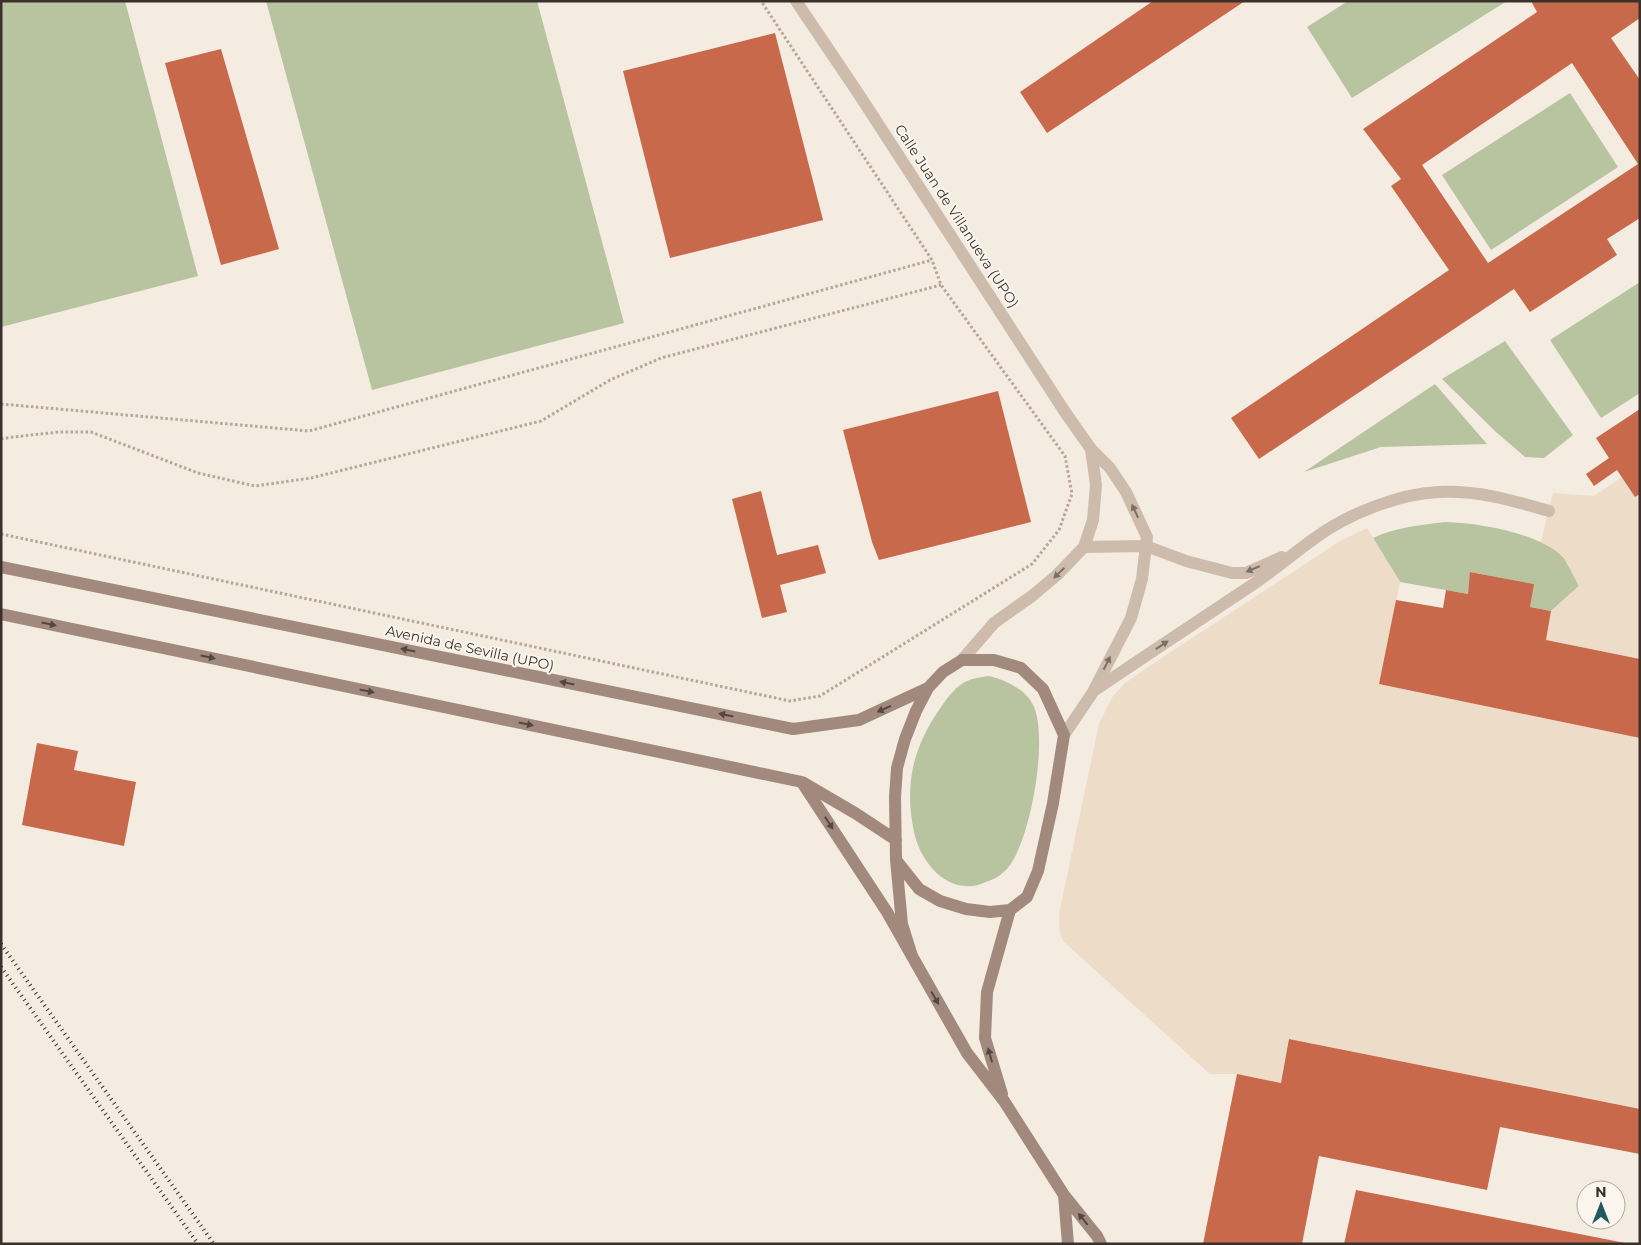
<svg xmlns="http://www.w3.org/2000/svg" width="1641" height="1245" font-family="Montserrat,sans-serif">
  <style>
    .green { fill: #b8c4a0 }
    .plaza { fill: #ecdcc8 }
    .building { fill: #c8694b; fill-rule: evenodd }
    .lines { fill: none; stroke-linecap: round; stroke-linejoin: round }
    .path { stroke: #b9a596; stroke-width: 3; stroke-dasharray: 2.5 2.5; stroke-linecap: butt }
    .street { stroke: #cdbbac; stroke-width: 12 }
    .secondary { stroke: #a18a7d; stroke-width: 12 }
    .rail { stroke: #3b302b; stroke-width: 4; stroke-dasharray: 1 4; stroke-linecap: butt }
    .oneway { fill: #7d6f65 }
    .oneway2 { fill: #544640 }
    .labels { text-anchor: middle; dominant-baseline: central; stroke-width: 4; stroke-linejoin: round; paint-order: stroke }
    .street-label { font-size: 14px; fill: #3b302b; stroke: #fbf5ee }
  </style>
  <rect width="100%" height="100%" fill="#f4ebe1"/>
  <!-- green -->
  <path class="green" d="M1 1H125L198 276 1 327Z
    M266 1H537L624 323 372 390Z
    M1348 1H1507L1352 98 1307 27Z
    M1570 93 1618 167 1491 250 1442 175Z
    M1640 282V393L1601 418 1550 340Z
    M1505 341 1573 435 1544 458 1525 457 1496 432 1442 379Z
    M1435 384 1487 444 1381 447 1304 472Z
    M1446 522C1479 523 1538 533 1562 556 1569 563 1574 577 1579 586L1551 611 1530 607 1533 584 1471 572 1468 594 1400 582 1373 538C1396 527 1421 525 1446 522Z
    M989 676C1006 680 1027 690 1034 707 1048 740 1031 836 1010 865 1005 873 995 879 986 882 951 898 921 865 914 832 904 784 913 747 941 707 947 698 957 685 967 681 974 678 982 677 989 676Z"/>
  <!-- plaza -->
  <path class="plaza" d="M1622 477 1635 497 1640 494V659L1546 640 1551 611 1579 586 1564 558 1555 550 1541 542 1553 493 1594 496Z
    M1367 528 1400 582 1379 684 1640 738V1109L1290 1039 1281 1083 1237 1074H1210L1064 942 1060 934 1059 914 1099 724 1113 696 1124 684 1148 667 1340 541Z"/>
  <!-- building -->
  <path class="building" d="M1153 1H1245L1047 133 1020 92Z
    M1531 1H1640V18L1611 38 1640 80V218L1607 239 1617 255 1541 305 1530 312 1514 289 1259 459 1231 418 1449 270 1391 186 1401 179 1363 129 1537 12ZM1572 63 1638 164 1488 263 1422 165Z
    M775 33 823 220 670 258 623 71Z
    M221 49 279 249 221 265 165 63Z
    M998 391 1031 522 879 560 872 542 843 430Z
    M1640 409V494L1635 497 1617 470 1594 486 1586 474 1609 458 1596 438Z
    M761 491 777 555 818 545 826 573 780 585 787 612 762 618 732 499Z
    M1470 572 1534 584 1530 607 1551 611 1546 640 1640 659V738L1379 684 1396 600 1443 608 1446 590 1468 594Z
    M37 743 78 751 74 770 136 782 124 846 22 825Z
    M1289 1039 1640 1109V1154L1500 1127 1487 1190 1319 1156 1302 1244H1203L1237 1074 1281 1083Z
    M1356 1190 1625 1243V1244H1344Z"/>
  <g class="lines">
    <!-- path -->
    <path class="path" d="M1 404 309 431 932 260
      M1 439 13 437 59 432H91L198 473 255 486 311 478 541 421 610 380 661 358 941 285
      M1 534 790 701 820 696 1032 564 1059 530 1072 494 1065 456 941 285 932 260 761 1"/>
    <!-- street -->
    <path class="street" d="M796 1 860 96 1065 412 1091 449 1110 468 1126 492 1147 537 1142 579 1131 618 1093 692 1064 735
      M1084 547 1146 546 1186 561 1232 573H1246L1282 557
      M962 660 994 623 1032 596 1057 575 1084 547 1093 520 1096 485 1091 449
      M1095 690C1148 654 1201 619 1255 583 1276 569 1295 552 1315 538 1348 514 1398 494 1438 492 1478 490 1511 500 1549 511"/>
    <!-- secondary -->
    <path class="secondary" d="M1 567 793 729 859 720 928 688
      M1 614 802 782 855 813 896 840
      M803 784 887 912 967 1053 1004 1101 1064 1195 1097 1236 1101 1244
      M896 860 919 889 940 901 966 909 990 912 1010 910 1027 897 1038 871 1053 803 1064 735 1043 689 1021 668 994 660H962L943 672 928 688 916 711 905 739 897 768 895 797 896 860 902 924 912 956
      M1002 1094 985 1038 987 992 1010 910
      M1064 1195 1068 1244"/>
    <!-- rail -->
    <path class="rail" d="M1 944 214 1244
      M1 967 198 1244"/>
  </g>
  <!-- one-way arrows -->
  <defs><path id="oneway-solid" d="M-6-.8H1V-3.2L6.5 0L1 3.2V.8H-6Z" transform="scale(1.25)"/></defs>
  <g class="oneway">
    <use href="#oneway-solid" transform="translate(1135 511) rotate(-115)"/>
    <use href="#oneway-solid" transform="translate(1253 569) rotate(157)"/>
    <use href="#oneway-solid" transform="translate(1059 573) rotate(136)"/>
    <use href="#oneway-solid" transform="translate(1162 645) rotate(-34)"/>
    <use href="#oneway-solid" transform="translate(1107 663) rotate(-63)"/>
  </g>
  <g class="oneway2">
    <use href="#oneway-solid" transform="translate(49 624) rotate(12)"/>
    <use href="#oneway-solid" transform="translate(408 650) rotate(-168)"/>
    <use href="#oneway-solid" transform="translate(208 657) rotate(12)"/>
    <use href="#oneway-solid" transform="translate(567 683) rotate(-168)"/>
    <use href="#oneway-solid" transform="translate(367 691) rotate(12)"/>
    <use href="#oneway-solid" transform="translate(884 709) rotate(156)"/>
    <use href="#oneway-solid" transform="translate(726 715) rotate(-168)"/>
    <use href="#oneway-solid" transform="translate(526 724) rotate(12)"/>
    <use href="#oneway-solid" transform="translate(829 823) rotate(57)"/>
    <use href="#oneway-solid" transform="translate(935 998) rotate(60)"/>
    <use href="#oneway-solid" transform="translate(990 1055) rotate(-106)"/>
    <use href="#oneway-solid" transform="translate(1083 1219) rotate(-129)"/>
  </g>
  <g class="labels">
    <!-- street labels -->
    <g class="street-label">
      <text transform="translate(957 216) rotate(57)">Calle Juan de Villanueva (UPO)</text>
      <text transform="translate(470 648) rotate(12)">Avenida de Sevilla (UPO)</text>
    </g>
  </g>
  <!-- border -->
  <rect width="1641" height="1245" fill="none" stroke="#3b302b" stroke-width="5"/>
  <!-- north arrow -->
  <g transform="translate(1601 1205)"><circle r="24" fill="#fbf5ee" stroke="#aea6a0"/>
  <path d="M0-4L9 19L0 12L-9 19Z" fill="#1f5a5e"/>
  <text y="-8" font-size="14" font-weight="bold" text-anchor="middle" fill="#3b302b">N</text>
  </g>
</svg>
